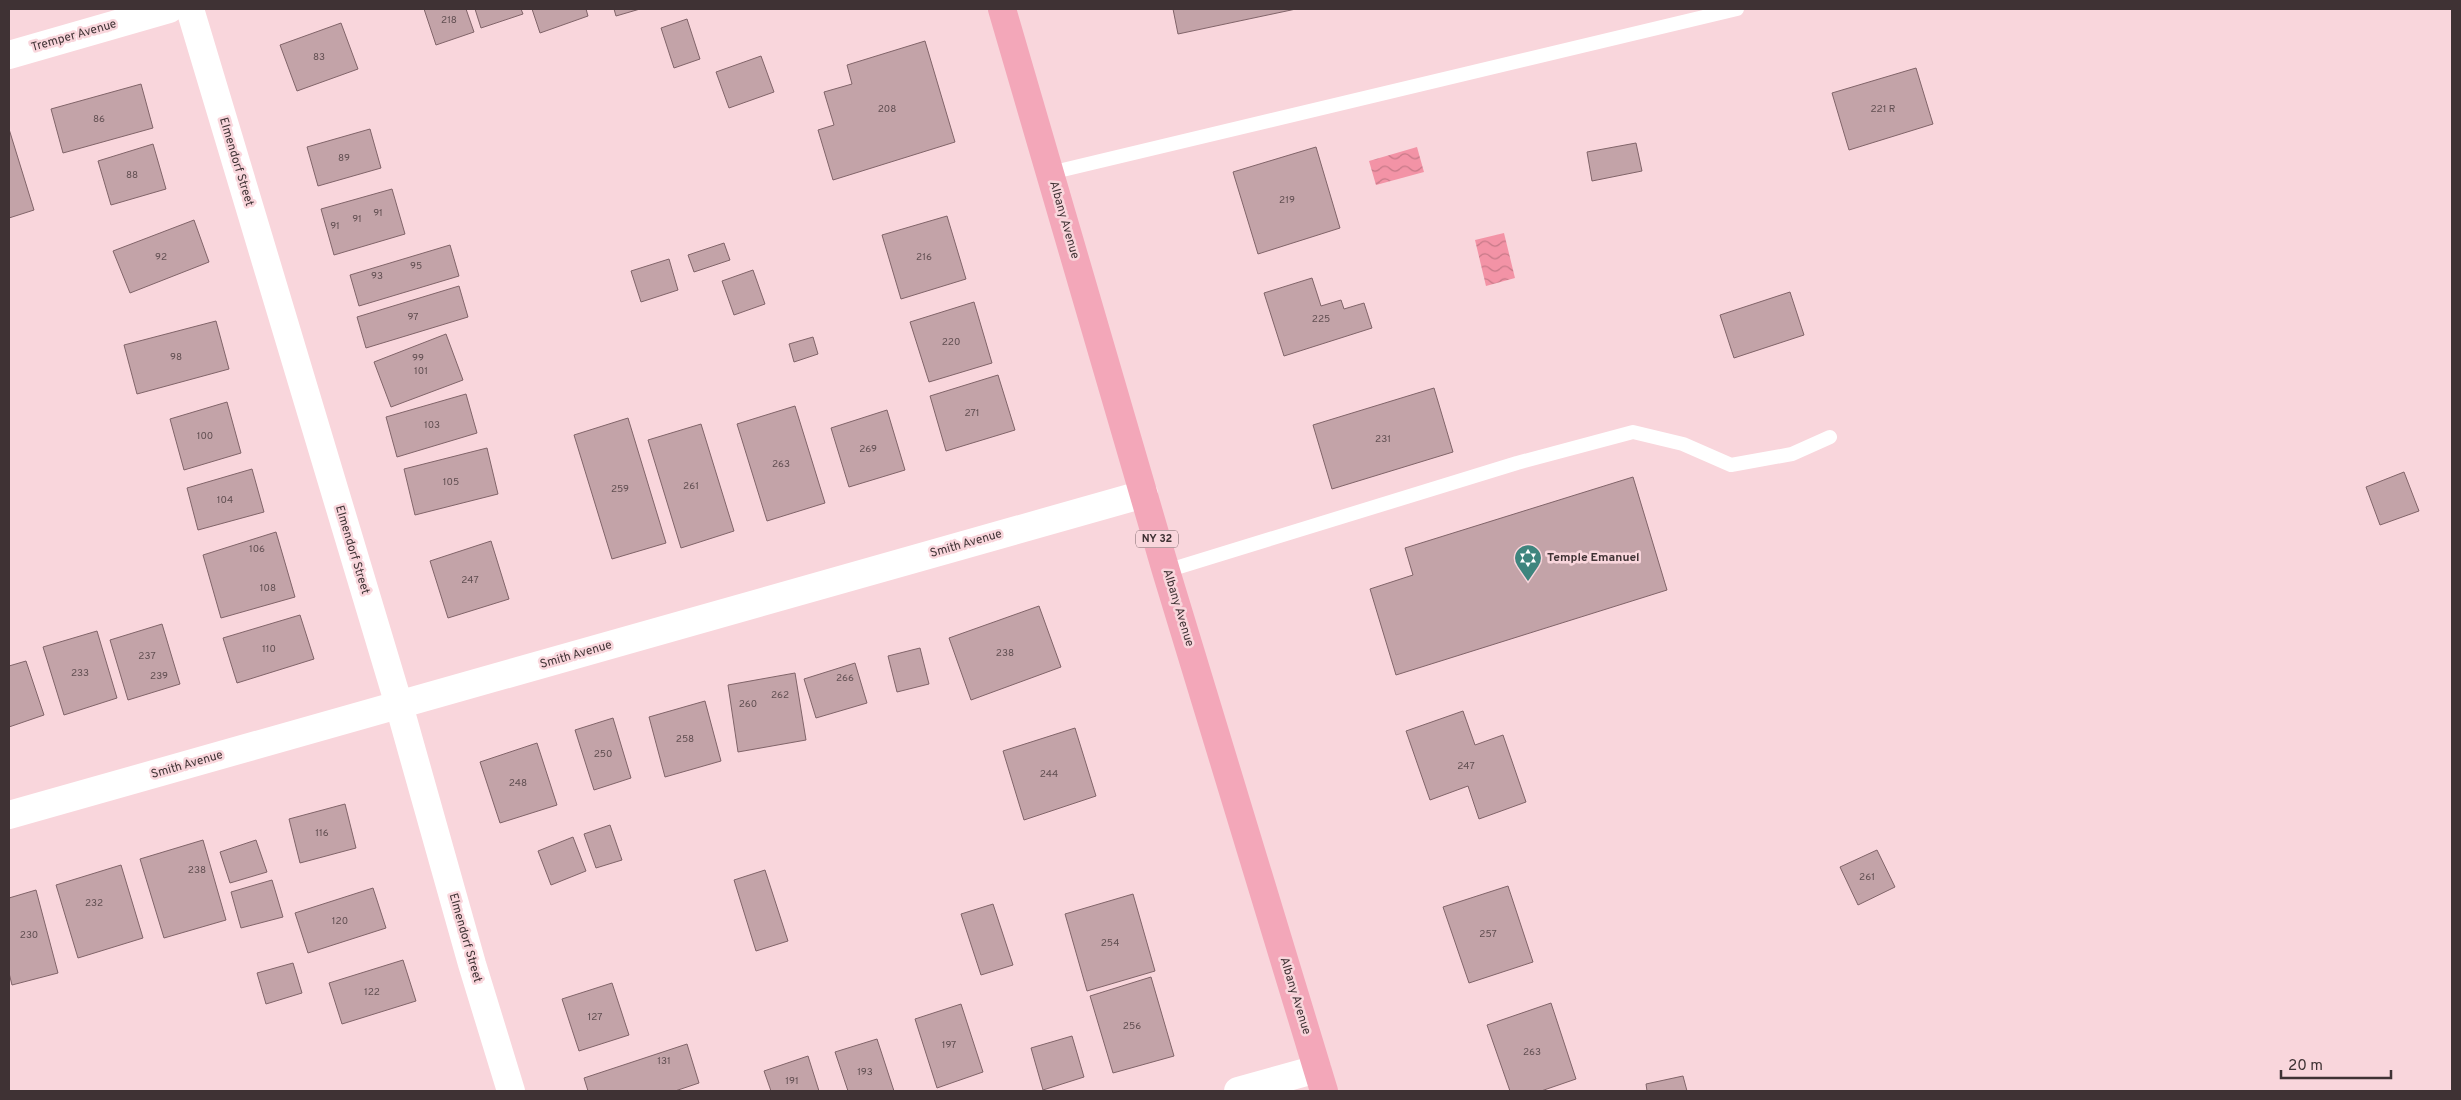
<svg xmlns="http://www.w3.org/2000/svg" width="2461" height="1100" font-family="Overpass,sans-serif">
  <style>
    .water { fill: url(#water-waves) }
    .building { fill: #c3a3a8; stroke: #816469 }
    .lines { fill: none; stroke-linecap: round; stroke-linejoin: round }
    .lane { stroke: #fff; stroke-width: 14 }
    .street { stroke: #fff; stroke-width: 28 }
    .primary { stroke: #f3a7b9; stroke-width: 28 }
    .labels { text-anchor: middle; dominant-baseline: central; stroke-width: 5; stroke-linejoin: round; paint-order: stroke }
    .number-label { font-size: 10px; fill: #604e51 }
    .shield { fill: #f9d6dc; stroke: #776366; stroke-width: 1 }
    .shield-label { font-size: 11px; font-weight: bold; fill: #3f3234 }
    .street-label { font-size: 12px; fill: #3f3234; stroke: #f9d6dc }
    .poi-label { font-size: 12px; font-weight: bold; fill: #3f3234; stroke: #f9d6dc; text-anchor: start }
  </style>
  <defs>
    <pattern id="water-waves" width="16" height="10" patternUnits="userSpaceOnUse" patternTransform="scale(1.25)"><rect width="16" height="10" fill="#f393a6"/><path d="M0 5q4-4 8 0t8 0" fill="none" stroke="#c67988"/></pattern>
  </defs>
  <rect width="100%" height="100%" fill="#f9d6dc"/>
  <!-- water -->
  <path class="water" d="M1417 147 1424 172 1376 185 1369 161Z
    M1504 233 1515 278 1486 286 1475 240Z"/>
  <!-- building -->
  <path class="building" d="M424 9H466L474 32 436 45Z
    M475 9H521L523 14 481 28Z
    M532 9H586L588 16 540 33Z
    M614 9H640L616 16Z
    M1173 9H1296L1178 34Z
    M687 19 700 59 674 68 661 28Z
    M341 23 358 69 297 91 280 45Z
    M925 41 955 142 833 180 818 130 834 125 824 92 852 84 847 65Z
    M761 56 774 92 729 108 716 72Z
    M1916 68 1933 124 1849 150 1832 93Z
    M141 84 153 128 63 153 51 109Z
    M9 129 34 210 9 218Z
    M370 129 381 168 318 186 307 147Z
    M1636 143 1642 171 1592 181 1587 152Z
    M153 144 166 189 111 205 98 161Z
    M1316 147 1340 228 1258 254 1233 172Z
    M392 189 405 234 334 255 321 209Z
    M947 216 966 279 901 299 882 235Z
    M194 220 209 262 130 293 113 251Z
    M724 243 730 260 694 272 688 255Z
    M450 245 459 276 359 306 350 275Z
    M669 259 678 290 641 302 631 271Z
    M753 270 765 304 734 315 722 281Z
    M1312 278 1321 306 1341 300 1344 309 1364 303 1372 328 1284 356 1264 293Z
    M459 286 468 317 366 348 357 317Z
    M1790 292 1804 335 1734 358 1720 315Z
    M974 302 992 363 929 382 910 322Z
    M216 321 229 369 137 394 124 345Z
    M446 334 463 380 391 407 374 362Z
    M813 337 818 354 794 362 789 344Z
    M998 375 1015 430 946 451 930 396Z
    M1434 388 1453 452 1332 489 1313 425Z
    M466 394 477 433 397 457 386 417Z
    M227 402 241 453 184 470 170 419Z
    M795 406 825 503 767 521 737 424Z
    M887 410 905 470 849 487 831 428Z
    M628 418 666 543 612 559 574 435Z
    M701 424 734 531 681 548 648 440Z
    M487 448 498 494 415 515 404 469Z
    M252 469 264 512 198 530 187 488Z
    M2404 472 2419 511 2380 525 2366 487Z
    M1633 477 1667 590 1396 675 1370 589 1413 575 1405 548Z
    M276 532 295 597 221 618 203 555Z
    M491 541 509 599 448 618 430 561Z
    M1039 606 1061 667 971 700 949 638Z
    M300 615 314 659 237 683 223 638Z
    M162 624 180 684 128 700 110 640Z
    M97 631 117 698 64 715 43 647Z
    M920 648 929 684 897 692 888 656Z
    M26 661 44 715 9 727V666Z
    M855 663 867 703 816 718 804 679Z
    M795 673 806 740 738 752 728 685Z
    M705 701 721 761 665 777 649 717Z
    M1463 711 1475 745 1503 735 1526 802 1479 819 1468 786 1430 800 1406 731Z
    M613 718 631 778 594 790 575 730Z
    M1075 728 1096 796 1024 820 1003 751Z
    M537 743 557 805 500 823 480 762Z
    M345 804 356 848 300 863 289 819Z
    M610 825 622 860 596 868 584 834Z
    M573 837 586 871 551 885 538 851Z
    M203 840 226 920 164 938 140 859Z
    M256 840 267 872 230 883 220 852Z
    M1877 850 1895 887 1858 905 1840 867Z
    M121 865 143 938 78 958 56 885Z
    M765 870 788 941 756 951 734 880Z
    M272 880 283 917 241 928 231 892Z
    M1508 886 1533 962 1469 983 1443 907Z
    M373 888 386 928 308 953 295 913Z
    M36 890 58 973 12 985 9 973V898Z
    M1133 894 1155 971 1087 991 1065 914Z
    M993 904 1013 965 981 975 961 914Z
    M403 960 416 1001 342 1024 329 983Z
    M293 963 302 993 266 1004 257 973Z
    M1151 977 1174 1056 1113 1073 1090 996Z
    M612 983 629 1035 579 1051 562 999Z
    M1551 1003 1576 1079 1541 1091H1510L1487 1025Z
    M961 1004 983 1072 937 1088 915 1019Z
    M1072 1036 1084 1077 1043 1090 1031 1048Z
    M877 1039 894 1091H848L835 1052Z
    M687 1044 699 1083 675 1091H588L584 1078Z
    M808 1056 819 1091H771L764 1071Z
    M1683 1076 1687 1091H1647L1646 1084Z"/>
  <g class="lines">
    <!-- lane -->
    <path class="lane" d="M1050 173 1737 9
      M1166 571 1517 463 1633 432 1683 444 1731 465 1792 454 1830 437"/>
    <!-- street -->
    <path class="street" d="M190 9 399 705 472 964 511 1091
      M9 55 169 9
      M9 815 1144 494
      M1238 1091 1317 1069"/>
    <!-- primary -->
    <path class="primary" d="M1002 9 1166 571 1324 1091"/>
  </g>
  <!-- icons -->
  <defs>
    <g id="synagogue-pin" transform="scale(1.4375)"><path d="M0 17L-7.5 6A9.5 9.5 0 1 1 7.5 6Z" fill="#3e857e" stroke="#f9d6dc"/><path d="M0-6.5L5.6 3.2H-5.6ZM0 6.5L5.6-3.2H-5.6Z" fill="#fff"/></g>
  </defs>
  <g fill-rule="evenodd">
    <use href="#synagogue-pin" x="1528" y="558"/>
  </g>
  <g class="labels">
    <!-- number labels -->
    <g class="number-label">
      <text x="449" y="20">218</text>
      <text x="319" y="57">83</text>
      <text x="887" y="109">208</text>
      <text x="1883" y="109">221 R</text>
      <text x="99" y="119">86</text>
      <text x="344" y="158">89</text>
      <text x="132" y="175">88</text>
      <text x="1287" y="200">219</text>
      <text x="378" y="213">91</text>
      <text x="357" y="219">91</text>
      <text x="335" y="226">91</text>
      <text x="161" y="257">92</text>
      <text x="924" y="257">216</text>
      <text x="416" y="266">95</text>
      <text x="377" y="276">93</text>
      <text x="413" y="317">97</text>
      <text x="1321" y="319">225</text>
      <text x="951" y="342">220</text>
      <text x="176" y="357">98</text>
      <text x="418" y="358">99</text>
      <text x="421" y="371">101</text>
      <text x="972" y="413">271</text>
      <text x="432" y="425">103</text>
      <text x="205" y="436">100</text>
      <text x="1383" y="439">231</text>
      <text x="868" y="449">269</text>
      <text x="781" y="464">263</text>
      <text x="451" y="482">105</text>
      <text x="691" y="486">261</text>
      <text x="620" y="489">259</text>
      <text x="225" y="500">104</text>
      <text x="257" y="549">106</text>
      <text x="470" y="580">247</text>
      <text x="268" y="588">108</text>
      <text x="269" y="649">110</text>
      <text x="1005" y="653">238</text>
      <text x="147" y="656">237</text>
      <text x="80" y="673">233</text>
      <text x="159" y="676">239</text>
      <text x="845" y="678">266</text>
      <text x="780" y="695">262</text>
      <text x="748" y="704">260</text>
      <text x="685" y="739">258</text>
      <text x="603" y="754">250</text>
      <text x="1466" y="766">247</text>
      <text x="1049" y="774">244</text>
      <text x="518" y="783">248</text>
      <text x="322" y="833">116</text>
      <text x="197" y="870">238</text>
      <text x="1867" y="877">261</text>
      <text x="94" y="903">232</text>
      <text x="340" y="921">120</text>
      <text x="1488" y="934">257</text>
      <text x="29" y="935">230</text>
      <text x="1110" y="943">254</text>
      <text x="372" y="992">122</text>
      <text x="595" y="1017">127</text>
      <text x="1132" y="1026">256</text>
      <text x="949" y="1045">197</text>
      <text x="1532" y="1052">263</text>
      <text x="664" y="1061">131</text>
      <text x="865" y="1072">193</text>
      <text x="792" y="1081">191</text>
    </g>
    <!-- shield labels -->
    <rect class="shield" x="1136" y="530.5" width="42" height="17" rx="4"/>
    <g class="shield-label">
      <text x="1157" y="539">NY 32</text>
    </g>
    <!-- street labels -->
    <g class="street-label">
      <text transform="translate(74 36) rotate(-16)">Tremper Avenue</text>
      <text transform="translate(236 162) rotate(73)">Elmendorf Street</text>
      <text transform="translate(1064 220) rotate(74)">Albany Avenue</text>
      <text transform="translate(966 544) rotate(-16)">Smith Avenue</text>
      <text transform="translate(352 550) rotate(73)">Elmendorf Street</text>
      <text transform="translate(1178 608) rotate(73)">Albany Avenue</text>
      <text transform="translate(576 655) rotate(-16)">Smith Avenue</text>
      <text transform="translate(187 765) rotate(-16)">Smith Avenue</text>
      <text transform="translate(465 938) rotate(74)">Elmendorf Street</text>
      <text transform="translate(1295 996) rotate(73)">Albany Avenue</text>
    </g>
    <!-- poi labels -->
    <g class="poi-label">
      <text x="1547" y="558">Temple Emanuel</text>
    </g>
  </g>
  <!-- border -->
  <rect width="2461" height="1100" fill="none" stroke="#3f3234" stroke-width="20"/>
  <!-- scale -->
  <path d="M2281 1070v8h110v-8" fill="none" stroke="#3f3234" stroke-width="2.5"/>
  <text x="2288" y="1070" font-size="15" fill="#3f3234" stroke="#f9d6dc" stroke-width="4" paint-order="stroke">20 m</text>
</svg>
